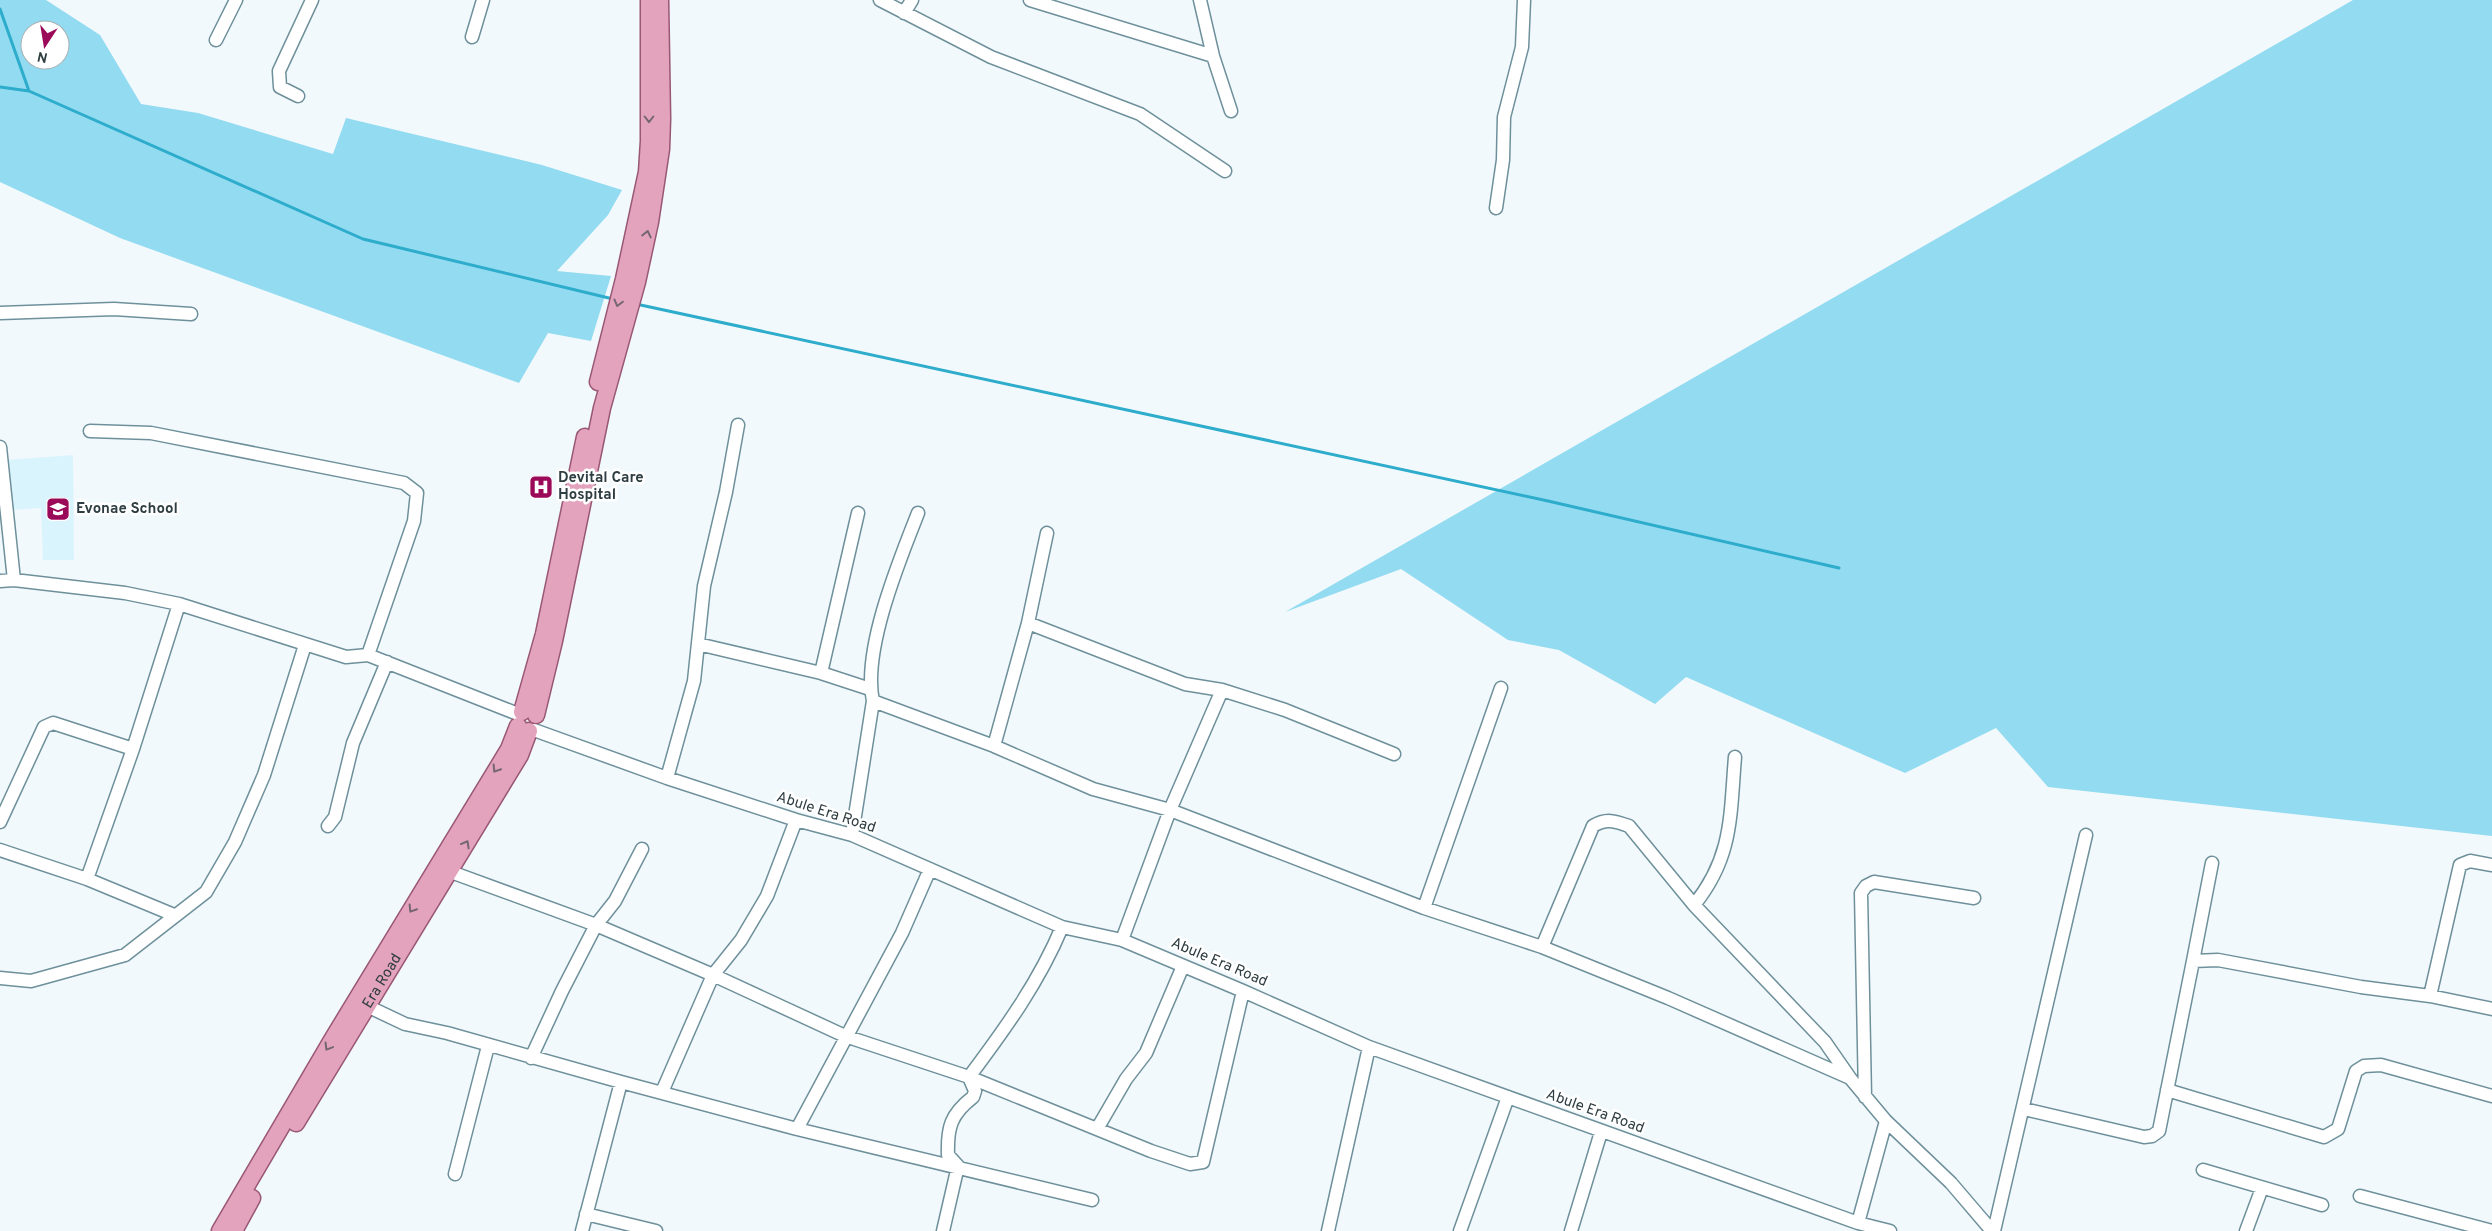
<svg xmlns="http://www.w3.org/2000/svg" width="2492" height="1231" font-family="Overpass,sans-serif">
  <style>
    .built { fill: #d9f4fd }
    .green { fill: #92dbf1; fill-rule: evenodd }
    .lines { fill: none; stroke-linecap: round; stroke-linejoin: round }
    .stream { stroke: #2daccb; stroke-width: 3 }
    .minor-casing { stroke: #6e909b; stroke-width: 15 }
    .major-casing { stroke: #985775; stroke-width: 19 }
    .minor { stroke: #fff; stroke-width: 12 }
    .major { stroke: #e3a3bd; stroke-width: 16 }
    .oneway { stroke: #766673 }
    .labels { text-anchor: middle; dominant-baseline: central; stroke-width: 5; stroke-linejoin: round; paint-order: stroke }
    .poi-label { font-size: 15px; font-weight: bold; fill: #2e3d41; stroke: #fff; text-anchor: start }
    .street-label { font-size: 15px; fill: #2e3d41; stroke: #fff }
  </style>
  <rect width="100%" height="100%" fill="#f2f9fc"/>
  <!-- built -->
  <path class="built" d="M73 455 74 560H43L41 508 11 510 7 460Z"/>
  <!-- green -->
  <path class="green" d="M0 0H46L100 35 141 104 198 113 333 154 346 118 542 165 622 190 608 215 557 271 611 276 591 341 548 333 519 383 120 238 0 182ZM30 30H60V60H30Z
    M2353 0H2492V836L2048 787 1996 728 1905 773 1686 677 1655 704 1559 650 1508 640 1401 569 1285 612Z"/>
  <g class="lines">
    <!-- stream -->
    <path class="stream" d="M0 9 29 91
      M0 87 29 91 363 239 613 299
      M636 304 1548 501 1839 568"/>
    <!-- minor casing -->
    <g class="minor-casing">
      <path id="minor" d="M880 0 991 57 1140 114 1225 171
        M1030 0 1213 56
        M1200 0 1213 56 1231 111
        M904 13 912 0
        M472 37 483 0
        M216 40 236 0
        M298 96 280 87 279 71 312 0
        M1496 208 1503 160 1504 117 1522 47 1524 0
        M0 313 114 309 191 314
        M90 431 151 433 404 483 417 493 414 521 368 655
        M0 447 14 580
        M0 581 14 580 125 593 179 604 346 657 368 655 518 714
        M1028 623 1185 684 1222 690 1285 710 1394 754
        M698 644 821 673 870 689
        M821 673 858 513
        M873 701 994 746 1093 789 1170 810 1424 908 1542 947 1668 998 1850 1078 1886 1121 1951 1183 1992 1231
        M534 730 667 778 796 820 852 835 1062 927 1122 940 1243 991 1369 1047 1858 1223 1890 1231
        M994 746 1028 623 1047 533
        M667 778 694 681 704 586 726 492 738 425
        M0 822 44 727 53 723 133 749
        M328 826 335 817 353 743 387 662
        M852 835 873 701C862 651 899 561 918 513
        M0 850 87 879 174 915
        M451 872 596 925 713 975 845 1036 969 1077 1151 1151 1190 1164 1203 1162 1243 991
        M87 879 133 749 179 604
        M1694 905C1733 857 1730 816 1735 757
        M1424 908 1501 688
        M1122 940 1170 810 1222 690
        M1542 947 1593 826C1606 818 1615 821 1629 826L1694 905 1825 1042 1850 1078
        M2193 961 2212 863
        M0 978 31 981 125 955 206 892 235 842 264 775 305 645
        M2430 996 2460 865 2470 861 2492 865
        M367 1006 405 1024 447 1033 621 1082 797 1129 1092 1200
        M531 1058 562 991 596 925 615 901 642 849
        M2167 1090 2324 1137 2338 1129 2356 1071 2364 1066 2381 1065 2492 1096
        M662 1092 713 975 741 940 767 896 796 820
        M1865 1097 1861 893 1866 886 1874 882 1974 898
        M2024 1109 2144 1137 2152 1136 2159 1131 2193 961 2218 960 2361 987 2430 996 2492 1009
        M797 1129 902 933 930 869
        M1097 1129 1126 1079 1146 1053 1183 966
        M958 1166 948 1155C947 1127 951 1114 973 1097L975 1091 969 1077C1005 1029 1039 982 1062 927
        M2203 1170 2322 1205
        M455 1174 488 1046
        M2360 1196 2492 1231
        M586 1214 656 1231
        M1858 1223 1886 1121
        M582 1231 621 1082
        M943 1231 958 1166
        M1328 1231 1369 1047
        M1460 1231 1508 1097
        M1571 1231 1601 1132
        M1994 1231 2086 835
        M2246 1231 2262 1188"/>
    </g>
    <!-- major casing -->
    <g class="major-casing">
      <g id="major">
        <path d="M598 382 624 279 647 172 649 141V0"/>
        <path d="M522 712 544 634 585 437"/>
        <path d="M536 715 554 641 602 408 637 282 650 222 661 149 662 119 660 0"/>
        <path id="s1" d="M296 1123 520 755 529 731"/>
        <path d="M220 1231 332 1040 509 749 518 726"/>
        <path d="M234 1231 252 1198"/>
      </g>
    </g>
    <!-- minor -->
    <use href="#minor" class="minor"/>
    <!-- major -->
    <use href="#major" class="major"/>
  </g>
  <!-- one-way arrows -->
  <defs><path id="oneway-chevron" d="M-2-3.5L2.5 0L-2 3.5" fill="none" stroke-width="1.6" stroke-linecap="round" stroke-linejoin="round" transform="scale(1.25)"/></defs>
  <g class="oneway">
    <use href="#oneway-chevron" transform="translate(649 119) rotate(90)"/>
    <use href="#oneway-chevron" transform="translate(647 234) rotate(-77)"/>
    <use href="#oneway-chevron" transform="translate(618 303) rotate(105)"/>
    <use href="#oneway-chevron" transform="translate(496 769) rotate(122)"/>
    <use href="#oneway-chevron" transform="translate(466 844) rotate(-61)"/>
    <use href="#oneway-chevron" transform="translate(412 909) rotate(122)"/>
    <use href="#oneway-chevron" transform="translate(328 1047) rotate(121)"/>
  </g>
  <!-- icons -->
  <defs>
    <g id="hospital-square" transform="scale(1.25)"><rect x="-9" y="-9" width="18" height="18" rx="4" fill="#9b0a59" stroke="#fff"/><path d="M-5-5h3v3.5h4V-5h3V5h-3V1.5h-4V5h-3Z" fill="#fff"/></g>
    <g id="school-square" transform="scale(1.25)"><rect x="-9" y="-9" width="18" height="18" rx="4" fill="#9b0a59" stroke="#fff"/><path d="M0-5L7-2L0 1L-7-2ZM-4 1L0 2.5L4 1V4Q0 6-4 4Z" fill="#fff"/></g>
  </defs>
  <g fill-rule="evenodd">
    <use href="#hospital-square" x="541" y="487"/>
    <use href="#school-square" x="58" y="509"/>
  </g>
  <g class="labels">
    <!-- poi labels -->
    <g class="poi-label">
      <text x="558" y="478">Devital Care<tspan x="558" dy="17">Hospital</tspan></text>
      <text x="76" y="509">Evonae School</text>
    </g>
    <!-- street labels -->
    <g class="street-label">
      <text transform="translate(826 813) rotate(18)">Abule Era Road</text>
      <text transform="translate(1219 963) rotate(23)">Abule Era Road</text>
      <text stroke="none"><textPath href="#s1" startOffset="166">Era Road</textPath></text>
      <text transform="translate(1595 1112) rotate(20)">Abule Era Road</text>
    </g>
  </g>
  <!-- north arrow -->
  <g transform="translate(45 45) rotate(192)"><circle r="24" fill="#ffffff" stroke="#abb1b3"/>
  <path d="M0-4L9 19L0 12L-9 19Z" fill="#9b0a59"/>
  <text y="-8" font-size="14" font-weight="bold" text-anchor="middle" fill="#2e3d41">N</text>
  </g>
</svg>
